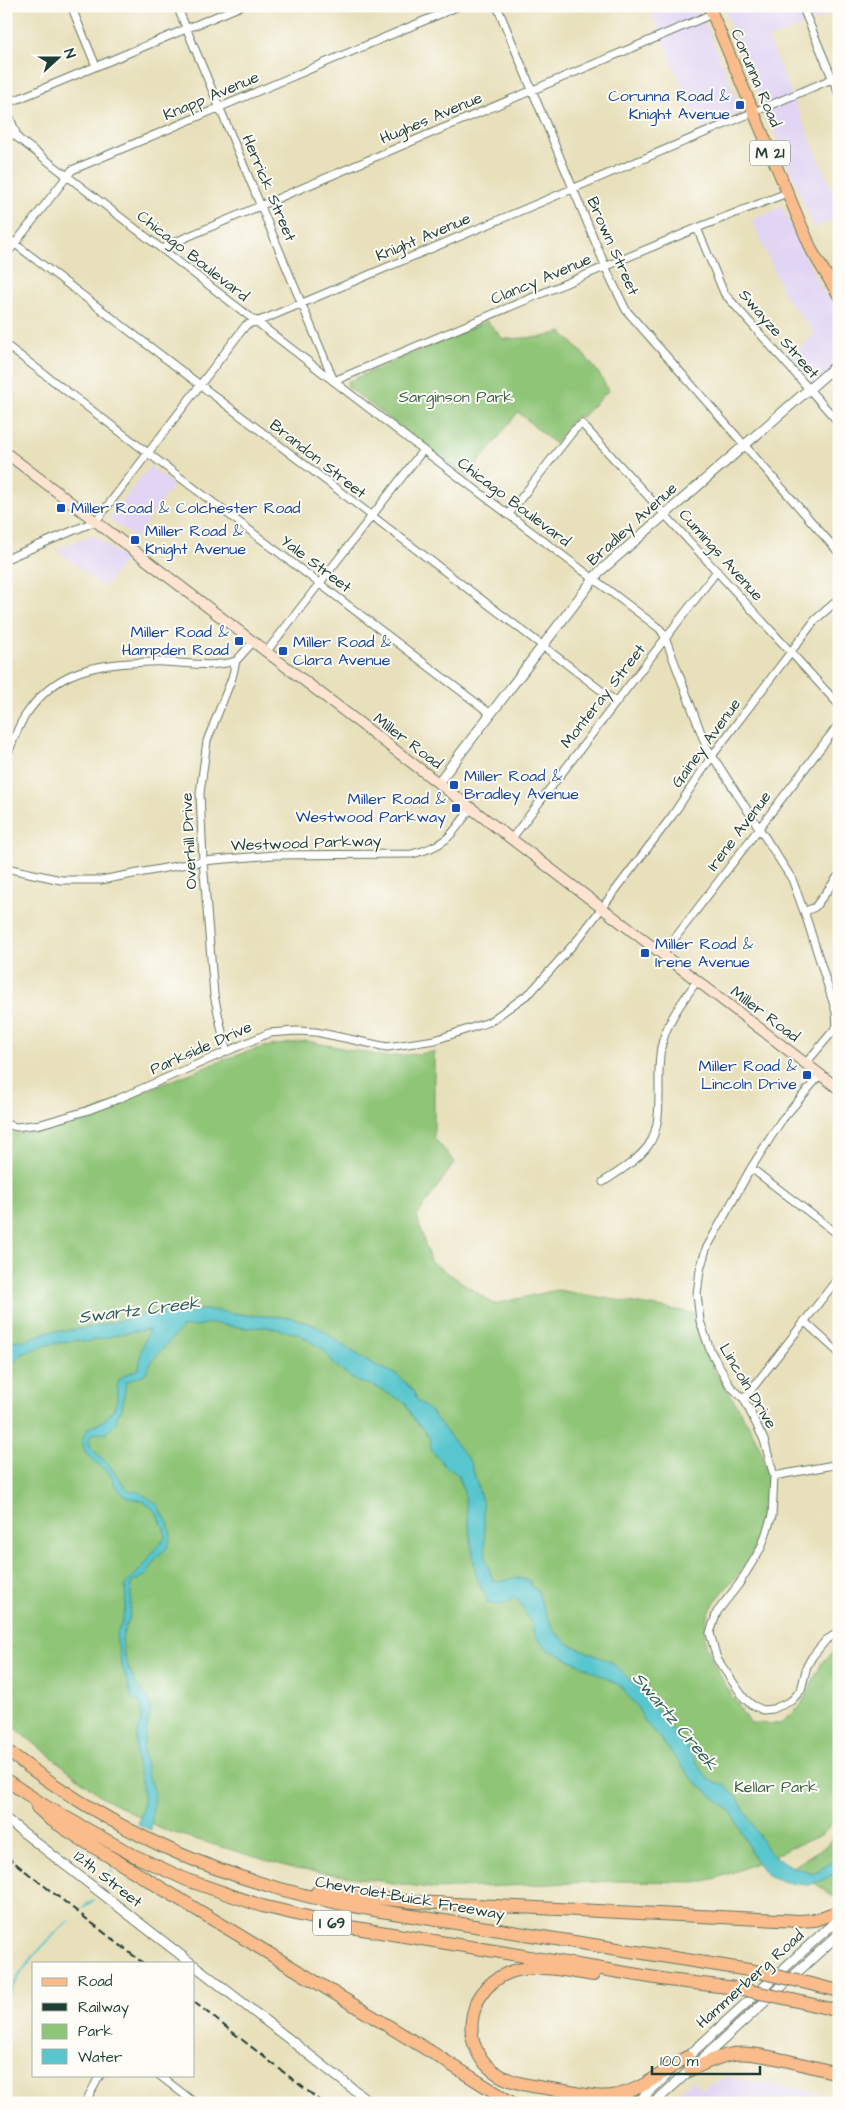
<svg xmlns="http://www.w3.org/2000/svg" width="845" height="2109" font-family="'Architects Daughter',sans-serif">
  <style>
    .built { fill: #e1d4f4 }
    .green { fill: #8fc577; stroke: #578156 }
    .water { fill: #59c6ce; stroke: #3c8281 }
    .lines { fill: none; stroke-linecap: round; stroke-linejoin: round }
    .stream { stroke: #59c6ce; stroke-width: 2 }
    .minor-casing { stroke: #657663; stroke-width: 9 }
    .tertiary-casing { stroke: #657663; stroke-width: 11 }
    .secondary-casing { stroke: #657663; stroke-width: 12 }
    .primary-casing { stroke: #657663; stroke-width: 13 }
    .motorway-casing { stroke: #657663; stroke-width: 14 }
    .minor { stroke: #fff; stroke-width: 7 }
    .tertiary { stroke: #fff; stroke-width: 9 }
    .secondary { stroke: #fde4d0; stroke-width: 10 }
    .primary { stroke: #f9bc8a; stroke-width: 11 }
    .motorway { stroke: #f9bc8a; stroke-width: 12 }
    .rail { stroke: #1f3d34; stroke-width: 2; stroke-dasharray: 8 4; stroke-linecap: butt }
    .motorway-bridge-casing { stroke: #657663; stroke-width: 14; stroke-linecap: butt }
    .motorway-bridge { stroke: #f9bc8a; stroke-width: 12 }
    .transit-dot { fill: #1a4fb4; stroke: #fdfcf7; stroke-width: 2 }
    .labels { text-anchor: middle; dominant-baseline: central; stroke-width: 4; stroke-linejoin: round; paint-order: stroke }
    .shield { fill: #fdfcf7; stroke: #62766e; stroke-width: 1 }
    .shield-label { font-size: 15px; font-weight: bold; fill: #1f3d34 }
    .street-label { font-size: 16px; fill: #1f3d34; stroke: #fdfcf7 }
    .transit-label { font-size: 16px; fill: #164399; stroke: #fdfcf7; text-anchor: start }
    .park-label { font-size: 16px; fill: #3b5f45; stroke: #fdfcf7 }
    .water-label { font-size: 18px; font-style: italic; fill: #2e5f5a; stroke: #fdfcf7 }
  </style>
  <rect width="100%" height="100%" fill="#fdfcf7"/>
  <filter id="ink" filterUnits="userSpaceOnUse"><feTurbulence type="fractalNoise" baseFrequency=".02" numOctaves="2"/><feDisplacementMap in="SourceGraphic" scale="10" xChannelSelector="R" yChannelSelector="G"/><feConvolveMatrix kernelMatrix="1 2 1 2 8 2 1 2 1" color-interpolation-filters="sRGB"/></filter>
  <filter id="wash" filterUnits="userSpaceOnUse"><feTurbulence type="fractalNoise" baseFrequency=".0096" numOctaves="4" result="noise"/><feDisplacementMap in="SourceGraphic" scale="20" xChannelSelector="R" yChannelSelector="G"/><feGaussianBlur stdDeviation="1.12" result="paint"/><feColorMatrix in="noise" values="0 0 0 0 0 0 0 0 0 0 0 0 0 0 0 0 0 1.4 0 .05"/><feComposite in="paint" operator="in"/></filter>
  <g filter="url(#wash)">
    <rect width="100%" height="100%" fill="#e8e0bb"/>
    <!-- built -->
    <path class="built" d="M648 6H698L742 112 701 129Z
      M723 6H839V11L768 39 839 206V218L814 228Z
      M782 207 820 287 839 309V375L818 390 790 358 815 334 785 296 752 220Z
      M150 466 173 485 135 538 109 519Z
      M94 535 125 560 104 588 56 549Z
      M727 2077 795 2088 839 2099V2103H666L692 2080 702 2089Z"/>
    <!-- green -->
    <path class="green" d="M487 321 503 339 543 337 562 332C579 350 599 368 608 391L581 418 576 416 555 444 518 412 467 478 348 387 347 382Z
      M307 1041 387 1057 434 1052V1138L455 1162 417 1216 430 1261 494 1304 557 1290 693 1313C695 1325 698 1338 703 1349 723 1390 765 1437 769 1481 771 1505 761 1533 751 1555 737 1583 700 1604 705 1639 709 1663 736 1701 749 1723L780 1724 800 1707 822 1663 839 1646V1818L821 1835 742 1869 705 1882 616 1881 436 1889 296 1869 161 1829 101 1796 6 1721V1130L17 1134 47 1130 234 1056 263 1047Z
      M839 1833V1892L834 1897 792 1867 824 1847Z"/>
    <!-- water -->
    <path class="water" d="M190 1310H212L246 1315 290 1317 317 1326 347 1348 375 1365 398 1375 414 1392 417 1400 431 1412 471 1463 483 1505 486 1560 493 1581 501 1582 516 1577 530 1581 531 1586 538 1591 542 1605 554 1631 569 1644 613 1663 644 1694 688 1749 708 1779 725 1786 736 1796 768 1851 788 1865 813 1873 839 1859V1871L825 1879 809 1885 787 1883 767 1875 755 1859 731 1811 692 1779 658 1736 645 1722 636 1705 619 1685 587 1668 549 1650 535 1637 532 1625 519 1601 514 1598C508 1605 497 1606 488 1603L476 1575 464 1492 458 1475 445 1466 431 1450 430 1438 412 1417 406 1403 374 1386 358 1382 351 1378 335 1365 324 1350 298 1334 267 1327 245 1328 211 1323 197 1326 182 1327C170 1343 152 1356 145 1374L126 1382 122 1409 117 1416V1421L106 1433 92 1434 90 1436 89 1443 92 1449 109 1465 128 1490 140 1492 157 1504 168 1523 171 1535 167 1548 157 1557 147 1575 132 1582 129 1620 125 1627 122 1639 123 1651 129 1669 137 1686 148 1699 151 1708 143 1748 147 1774 154 1792 151 1830 138 1824C152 1788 133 1775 136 1743 137 1729 146 1715 139 1701H133L121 1662 116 1636 122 1622 126 1603 125 1585 143 1567 154 1550 162 1542 165 1536 164 1528 156 1512 144 1501 128 1498 123 1494 114 1484 111 1475 85 1453 82 1440 88 1428C102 1424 116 1413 117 1397 117 1390 116 1384 121 1378 126 1373 133 1372 139 1369L141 1351 149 1330 134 1331 87 1342 78 1340 46 1345 20 1355 6 1373V1351L11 1341 26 1340 47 1332 83 1329 143 1315Z"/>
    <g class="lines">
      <!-- stream -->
      <path class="stream" d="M109 1886 112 1870
        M83 1907 94 1900
        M6 1999C21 1967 43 1944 69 1921"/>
    </g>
  </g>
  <g filter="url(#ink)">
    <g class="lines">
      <!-- minor casing -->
      <g class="minor-casing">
        <path id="minor" d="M71 6 96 66
          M177 6 334 381 697 228 787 193
          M497 6 609 275 626 310 839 553
          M802 6 839 94
          M6 104 241 6
          M6 108 18 138
          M6 129 423 450 660 629 665 637 706 746 792 879 807 920 836 1012 837 1026
          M697 228 724 293 839 423
          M6 237 615 701
          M163 250 168 245 712 14
          M6 255 72 170 459 6
          M6 345 491 714
          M508 515 574 430 582 424 839 705
          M6 559 96 521 246 325 267 318 839 76
          M267 651 423 450
          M6 758C12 744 17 728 25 716 52 676 83 666 129 663 141 663 152 661 164 662 188 663 212 668 236 661
          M512 838 717 571
          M6 868 61 880H101L203 861 274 855 412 854C446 846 452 835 471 808
          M804 912 815 907 839 875
          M662 955 839 724
          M226 1050 214 995 203 861 200 793 207 741 232 678 236 661 253 642
          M806 1063 839 1024
          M820 1075 781 1121 751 1168 706 1249 700 1270 697 1294 700 1321 710 1350 730 1386 744 1399 764 1440 774 1476 772 1516 761 1548 739 1584 717 1612 710 1633 717 1659 744 1698 752 1705 763 1710 773 1709 791 1701 801 1690 807 1666 812 1657 826 1640 839 1632
          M6 1124 16 1127 41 1124 86 1111 118 1099 269 1033 297 1031 316 1032 387 1047 435 1040 489 1022 531 992 579 938 672 816 712 756 815 620 839 599
          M751 1168 839 1235
          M603 1182C618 1172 637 1161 648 1146 666 1121 655 1078 661 1048 666 1022 682 1002 697 981
          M804 1321 839 1353
          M744 1399 839 1277
          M774 1476 839 1464
          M159 2075 195 2103
          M85 2103 100 2075"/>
      </g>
      <!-- tertiary casing -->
      <g class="tertiary-casing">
        <path id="tertiary" d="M438 783 599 572 839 363
          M6 1819 191 1963
          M194 1965 371 2103
          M683 2061 839 1918
          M637 2103 666 2076
          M654 2103 839 1934"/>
      </g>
      <!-- secondary casing -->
      <g class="secondary-casing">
        <path id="secondary" d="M6 453 839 1089"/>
      </g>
      <!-- primary casing -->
      <g class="primary-casing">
        <path id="primary" d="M709 6 812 251 839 296"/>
      </g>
      <!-- motorway casing -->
      <g class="motorway-casing">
        <path id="motorway" d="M6 1750C122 1839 231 1885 375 1910L755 1971
          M6 1780 45 1806 135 1856 187 1880 262 1906 350 1927 668 1980 736 1988
          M37 1807 50 1819 79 1838 431 2052 512 2103
          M317 1892 415 1902 799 1921 815 1920 839 1911
          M593 1975C568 1971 539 1964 514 1971 470 1983 456 2041 492 2070 512 2086 541 2087 565 2091 582 2094 600 2099 617 2095 642 2090 666 2070 687 2057
          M811 1984 839 1991
          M793 2000 839 2011
          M690 2070C704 2064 718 2056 733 2054 756 2050 813 2068 839 2073"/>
      </g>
      <!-- minor -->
      <use href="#minor" class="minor"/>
      <!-- tertiary -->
      <use href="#tertiary" class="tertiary"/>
      <!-- secondary -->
      <use href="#secondary" class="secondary"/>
      <!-- primary -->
      <use href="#primary" class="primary"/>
      <!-- motorway -->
      <use href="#motorway" class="motorway"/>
      <!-- rail -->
      <path class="rail" d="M6 1856 143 1963
        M194 2002 323 2103"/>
      <!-- motorway-bridge casing -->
      <g class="motorway-bridge-casing">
        <path id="motorway-bridge" d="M755 1971 811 1984
          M736 1988 793 2000"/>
      </g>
      <!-- motorway-bridge -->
      <use href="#motorway-bridge" class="motorway-bridge"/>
    </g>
  </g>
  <!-- markers -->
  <g class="transit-dot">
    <rect x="735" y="100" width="10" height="10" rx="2.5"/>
    <rect x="56" y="503" width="10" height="10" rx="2.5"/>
    <rect x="130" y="535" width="10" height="10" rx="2.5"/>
    <rect x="234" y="636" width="10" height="10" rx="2.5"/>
    <rect x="278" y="646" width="10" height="10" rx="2.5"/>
    <rect x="449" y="780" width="10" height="10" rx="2.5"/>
    <rect x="451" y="803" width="10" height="10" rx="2.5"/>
    <rect x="640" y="948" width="10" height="10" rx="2.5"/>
    <rect x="802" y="1070" width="10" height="10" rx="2.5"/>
  </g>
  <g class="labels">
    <!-- shield labels -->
    <g class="shield">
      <rect x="750" y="140.5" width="40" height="25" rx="4"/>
      <rect x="313" y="1910.5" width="38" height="25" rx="4"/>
    </g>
    <g class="shield-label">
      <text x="770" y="153">M 21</text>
      <text x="332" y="1923">I 69</text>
    </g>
    <!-- street labels -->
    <g class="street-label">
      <text transform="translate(756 78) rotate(67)">Corunna Road</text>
      <text transform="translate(211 96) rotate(-23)">Knapp Avenue</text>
      <text transform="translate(431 118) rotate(-23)">Hughes Avenue</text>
      <text transform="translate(269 188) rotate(67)">Herrick Street</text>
      <text transform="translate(423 237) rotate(-23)">Knight Avenue</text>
      <text transform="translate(613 246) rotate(66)">Brown Street</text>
      <text transform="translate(193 256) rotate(38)">Chicago Boulevard</text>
      <text transform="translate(541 279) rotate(-23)">Clancy Avenue</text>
      <text transform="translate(779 334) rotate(49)">Swayze Street</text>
      <text transform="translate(318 459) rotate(38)">Brandon Street</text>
      <text transform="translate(514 502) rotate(37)">Chicago Boulevard</text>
      <text transform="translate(632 524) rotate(-42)">Bradley Avenue</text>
      <text transform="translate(721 555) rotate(48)">Cumings Avenue</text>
      <text transform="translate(316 564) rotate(37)">Yale Street</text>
      <text transform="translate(603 696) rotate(-52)">Monteray Street</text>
      <text transform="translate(408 741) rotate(37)">Miller Road</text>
      <text transform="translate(706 743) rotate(-54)">Gainey Avenue</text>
      <text transform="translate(739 831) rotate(-53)">Irene Avenue</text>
      <text transform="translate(189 841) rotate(-93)">Overhill Drive</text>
      <text transform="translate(306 843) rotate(-2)">Westwood Parkway</text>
      <text transform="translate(765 1014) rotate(37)">Miller Road</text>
      <text transform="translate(201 1048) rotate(-24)">Parkside Drive</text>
      <text transform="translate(748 1386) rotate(59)">Lincoln Drive</text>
      <text transform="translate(108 1879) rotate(38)">12th Street</text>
      <text transform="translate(410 1898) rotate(10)">Chevrolet-Buick Freeway</text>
      <text transform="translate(750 1979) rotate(-42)">Hammerberg Road</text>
    </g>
    <!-- transit labels -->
    <g class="transit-label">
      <text x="730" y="96" text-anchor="end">Corunna Road &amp;<tspan x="730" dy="18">Knight Avenue</tspan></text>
      <text x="71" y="508">Miller Road &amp; Colchester Road</text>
      <text x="145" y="531">Miller Road &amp;<tspan x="145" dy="18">Knight Avenue</tspan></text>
      <text x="229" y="632" text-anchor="end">Miller Road &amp;<tspan x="229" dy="18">Hampden Road</tspan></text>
      <text x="293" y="642">Miller Road &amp;<tspan x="293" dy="18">Clara Avenue</tspan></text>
      <text x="464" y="776">Miller Road &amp;<tspan x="464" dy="18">Bradley Avenue</tspan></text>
      <text x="446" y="799" text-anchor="end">Miller Road &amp;<tspan x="446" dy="18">Westwood Parkway</tspan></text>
      <text x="655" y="944">Miller Road &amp;<tspan x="655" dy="18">Irene Avenue</tspan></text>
      <text x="797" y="1066" text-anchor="end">Miller Road &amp;<tspan x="797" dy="18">Lincoln Drive</tspan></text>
    </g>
    <!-- park labels -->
    <g class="park-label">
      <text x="456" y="397">Sarginson Park</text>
      <text x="776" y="1787">Kellar Park</text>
    </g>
    <!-- water labels -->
    <g class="water-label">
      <text transform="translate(139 1310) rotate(-7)">Swartz Creek</text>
      <text transform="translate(675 1721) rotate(50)">Swartz Creek</text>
    </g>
  </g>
  <!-- margin -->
  <rect width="845" height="2109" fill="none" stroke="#fdfcf7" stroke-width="25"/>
  <!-- legend -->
  <rect x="32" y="1962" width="162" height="115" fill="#fdfcf7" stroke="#a4b0a9"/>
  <rect x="42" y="1978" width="25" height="8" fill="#f9bc8a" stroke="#a4b0a9"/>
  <text x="78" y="1986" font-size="15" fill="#1f3d34">Road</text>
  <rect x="42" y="2003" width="25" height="8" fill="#1f3d34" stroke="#a4b0a9"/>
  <text x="78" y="2012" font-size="15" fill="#1f3d34">Railway</text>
  <rect x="42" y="2024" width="25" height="15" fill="#8fc577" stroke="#a4b0a9"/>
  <text x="78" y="2036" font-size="15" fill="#1f3d34">Park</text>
  <rect x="42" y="2049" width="25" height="15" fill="#59c6ce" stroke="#a4b0a9"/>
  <text x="78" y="2062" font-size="15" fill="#1f3d34">Water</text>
  <!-- north arrow -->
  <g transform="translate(58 58) rotate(69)" stroke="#fdfcf7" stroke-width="4" paint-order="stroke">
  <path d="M0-4L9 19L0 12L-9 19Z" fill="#1f3d34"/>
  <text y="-8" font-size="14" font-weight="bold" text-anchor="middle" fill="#1f3d34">N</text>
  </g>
  <!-- scale -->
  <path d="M652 2066v8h108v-8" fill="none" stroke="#1f3d34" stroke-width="2.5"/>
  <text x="660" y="2066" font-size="15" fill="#1f3d34" stroke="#fdfcf7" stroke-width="4" paint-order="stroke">100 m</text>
</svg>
